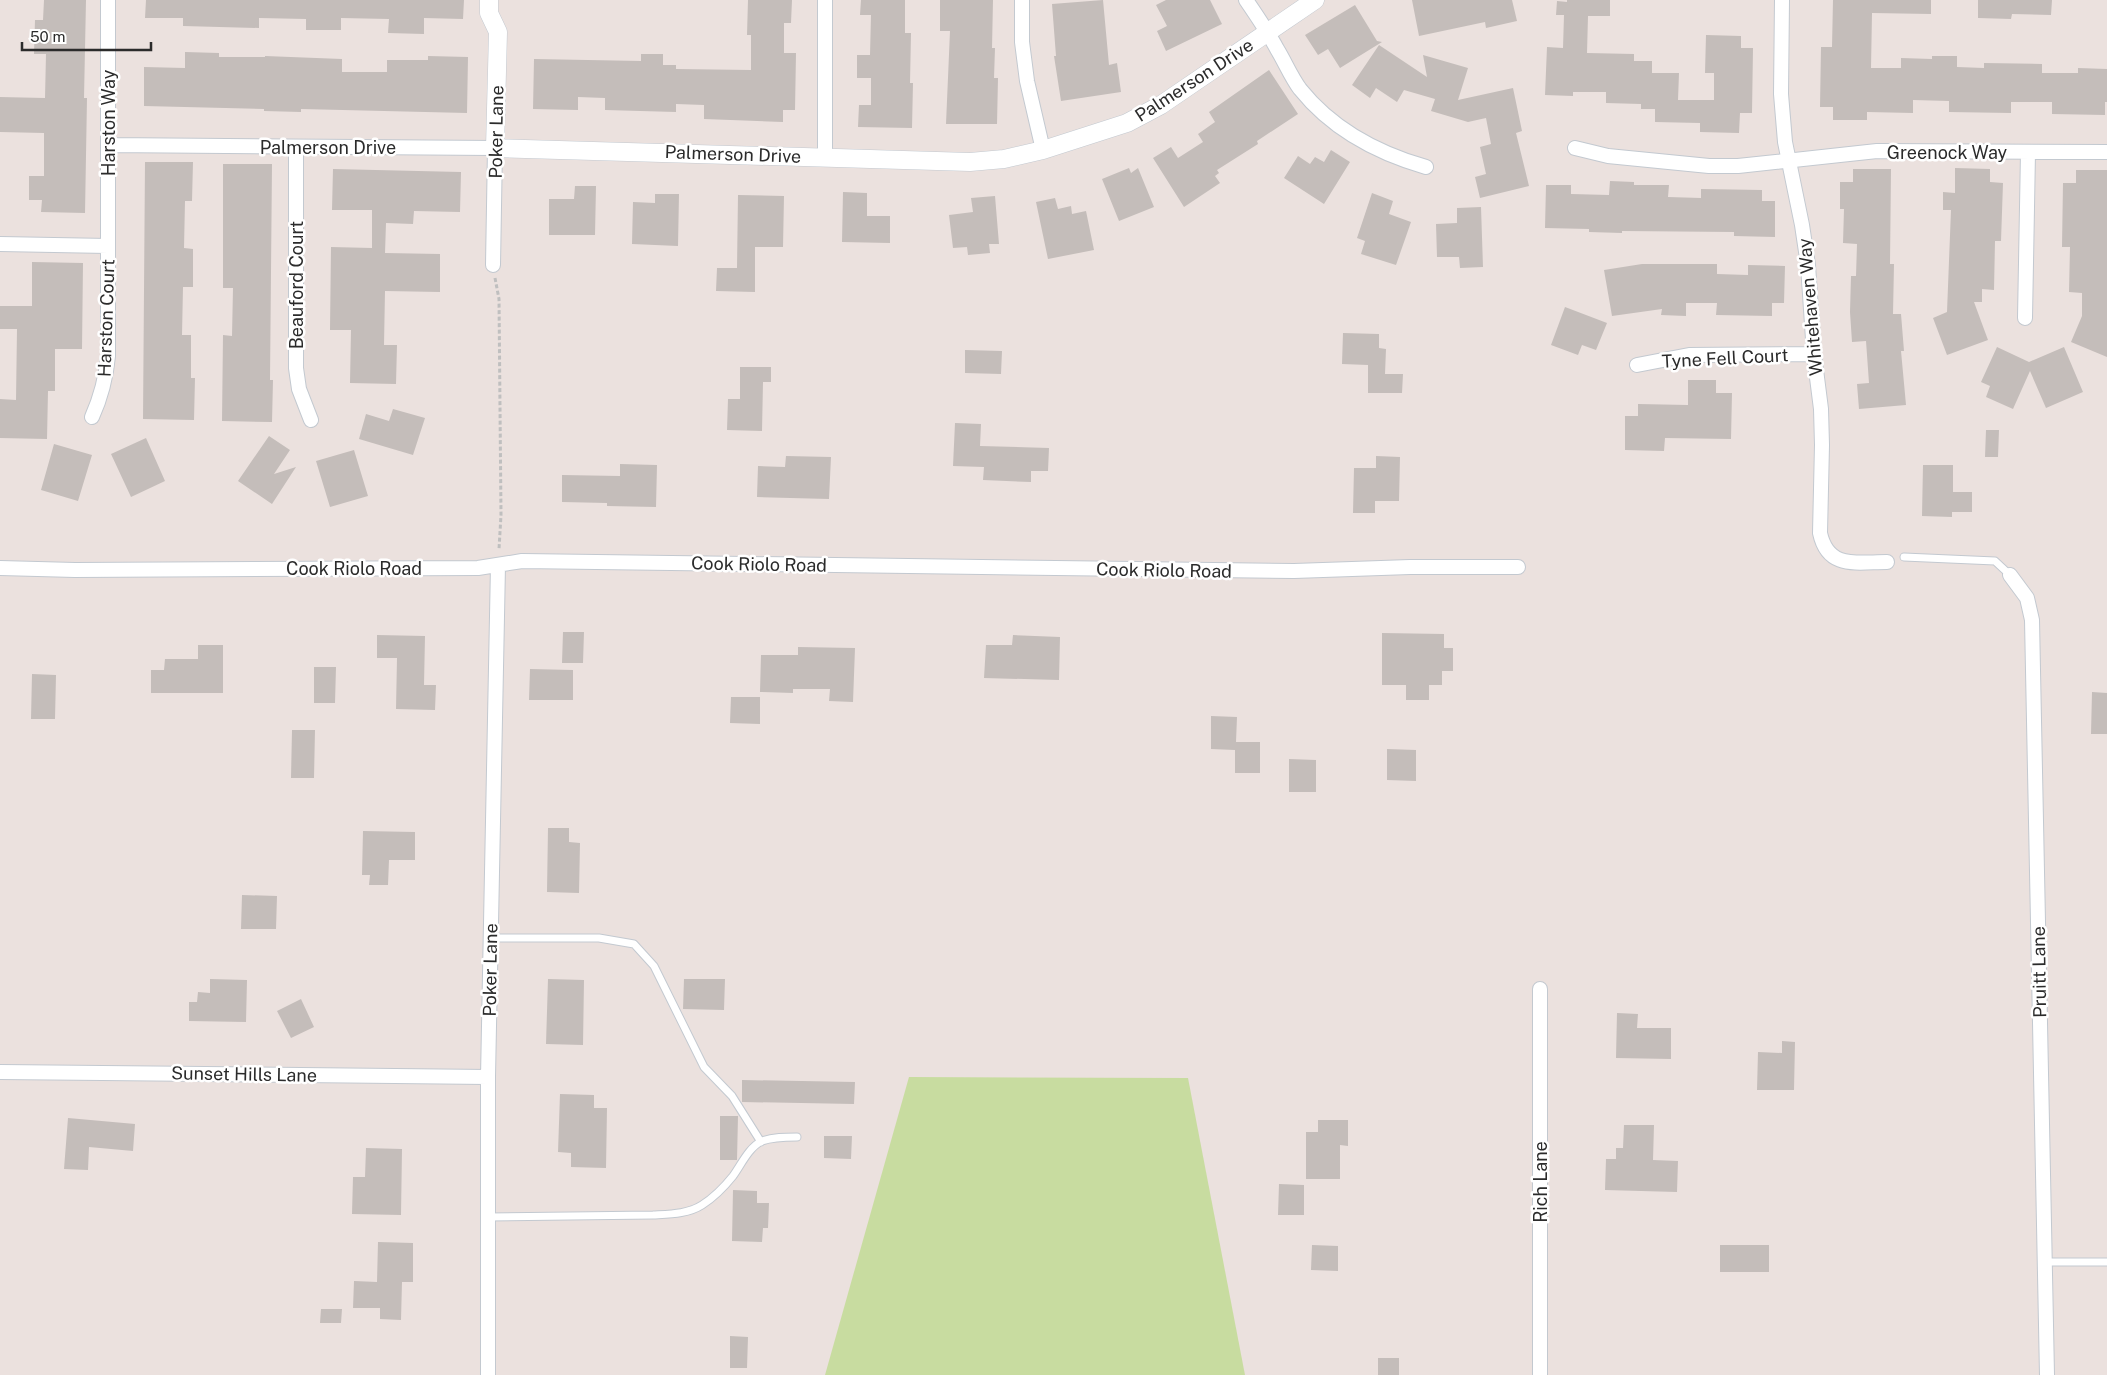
<svg xmlns="http://www.w3.org/2000/svg" width="2107" height="1375" font-family="'Public Sans',sans-serif">
  <style>
    .green { fill: #c8dca0 }
    .building { fill: #c4bdba }
    .lines { fill: none; stroke-linecap: round; stroke-linejoin: round }
    .service-casing { stroke: #c3c9d0; stroke-width: 9 }
    .minor-casing { stroke: #c3c9d0; stroke-width: 16 }
    .tertiary-casing { stroke: #c3c9d0; stroke-width: 19 }
    .path { stroke: #bfbfbf; stroke-width: 3; stroke-dasharray: 4 2.5; stroke-linecap: butt }
    .service { stroke: #fff; stroke-width: 7 }
    .minor { stroke: #fff; stroke-width: 14 }
    .tertiary { stroke: #fff; stroke-width: 18 }
    .labels { text-anchor: middle; dominant-baseline: central; stroke-width: 5; stroke-linejoin: round; paint-order: stroke }
    .street-label { font-size: 18px; fill: #2b2b2b; stroke: #fff }
  </style>
  <rect width="100%" height="100%" fill="#ebe1de"/>
  <!-- green -->
  <path class="green" d="M909 1077 1188 1078 1245 1375H825Z"/>
  <!-- building -->
  <path class="building" d="M44 0H86L84 98H87L85 213 41 212 42 200H29V176H44V133L0 132V97L45 98 46 54H34L35 20H43Z
    M146 0H464L463 19 424 18V34L388 33 389 19 341 18V30H306V19L259 18V28L183 26V18H145Z
    M748 0H792L791 23H784V53H796L795 110H783V122L704 119V105L676 104V112L605 110V98L578 97V110L533 109 534 59 641 61V54H663V65H676V69L751 70V35H747Z
    M861 0H905V33H911L910 83H913L912 128 858 127 859 105H871V78H857V55H870L871 15H860Z
    M940 0H993L992 48H995L994 78H998L997 124H946L950 31H940Z
    M1103 0 1109 65 1117 63 1121 92 1061 101 1054 56H1056L1052 4Z
    M1166 0H1210L1222 24 1166 51 1157 31 1167 26 1156 5Z
    M1412 0H1512L1517 21 1486 28 1485 22 1419 36Z
    M1567 0H1610V16H1588L1587 53 1634 54V61H1652V73H1679L1678 100H1714V73H1705L1706 35 1741 36V48H1753L1752 113H1740L1739 133 1700 132V123L1655 122V109H1641V104L1606 103V92H1573V96L1545 95 1547 47 1563 48 1564 15H1556L1557 1 1567 2Z
    M1833 0H1931V14L1872 13 1871 68H1901V58L1932 59V56H1957V67L1984 68V63L2042 64V73H2078V68L2107 69V102H2105V115L2052 114V102H2011V113L1949 112V101L1913 100V113L1867 112V120H1833V107H1820L1821 47H1832Z
    M1978 0H2052L2051 15 2012 14 2011 19 1978 18Z
    M1355 5 1377 41 1382 42 1340 68 1328 49 1318 55 1305 35Z
    M1379 45 1427 77 1423 55 1468 68 1458 100 1513 88 1522 131 1516 133 1529 186 1480 198 1475 177 1486 174 1480 147 1491 144 1486 118 1468 122 1431 111 1435 99 1404 90 1397 102 1376 88 1370 98 1352 85Z
    M185 52 219 53V57H265V56L342 59V72H387V60H428V56L468 57 467 113 301 109V112L264 111V109L144 106V67L185 68Z
    M1269 70 1298 114 1257 141 1258 144 1217 170 1219 173 1215 176 1220 183 1184 207 1153 158 1171 147 1178 158 1203 142 1198 134 1215 122 1209 112Z
    M1331 150 1350 162 1324 204 1284 178 1298 156 1310 164 1315 157 1324 162Z
    M145 162H193L192 201H185L184 248 193 249V287H183L182 335H191V378H195L194 420 143 419Z
    M223 164H272L270 380H273L272 422 222 421 223 335 232 336 233 288H223Z
    M1129 168 1131 173 1138 168 1154 207 1119 221 1102 179Z
    M1955 168 1990 169V182L2003 183 2001 241H1995L1994 290 1982 289V302H1974L1988 340 1947 355 1933 318 1947 312 1951 210H1943V192L1955 193Z
    M333 169 461 172 460 212 414 211 413 224 386 223 385 253 440 254V292L385 291 384 345H397L396 384 350 383 351 330H330L331 247 372 248V210H332Z
    M1853 169H1891L1890 264H1894L1893 314H1901L1904 351H1901L1906 405 1859 409 1857 384 1869 383 1866 341 1852 342 1850 312 1851 276H1856L1857 244 1843 243 1844 209H1840V182H1853Z
    M2076 170H2107V357L2071 342 2082 316V293L2069 292 2070 247H2062L2063 183H2076Z
    M1610 181 1634 182V185H1669L1668 197 1701 198V189L1762 190V201H1775V237L1734 236V232L1622 231V233L1589 232V229L1545 228 1546 185H1571V194L1609 195Z
    M575 186H596L595 235H549V199H574Z
    M843 192 867 193V216H890V243L842 242Z
    M1372 193 1393 201 1389 214 1411 222 1396 265 1361 254 1365 241 1357 238Z
    M655 194H679L678 246 632 244 633 202 655 203Z
    M738 195 784 196 783 247H755V292L716 291 717 268H737Z
    M995 196 999 244H989L990 253 968 255 967 247 953 248 949 215 973 212 971 198Z
    M1055 198 1058 209 1071 206 1072 214 1086 211 1094 250 1048 259 1036 202Z
    M1481 207 1483 267 1460 268 1459 257H1437L1436 224 1457 223V208Z
    M32 262 83 263 82 349H55V391H48L47 439 0 438V399L16 400 17 329H0V306H32Z
    M1642 264H1717V274L1748 275V265L1785 266 1784 303H1772V316L1716 315 1717 303H1686V316L1661 315 1662 309 1612 316 1604 270Z
    M1565 307 1607 323 1596 350 1582 345 1578 355 1551 345Z
    M1343 333 1379 334V348L1386 349 1385 374H1403L1402 393H1368V365L1342 364Z
    M1997 347 2029 362 2064 347 2083 392 2046 408 2030 371 2013 409 1986 397 1990 386 1981 382Z
    M965 350 1002 351 1001 374 965 373Z
    M740 367H771V382H763L762 431 727 430 728 399H740Z
    M1688 380H1716V393H1732L1731 439 1665 438 1664 451 1625 450V416H1638V404L1688 405Z
    M393 409 425 418 413 455 359 439 366 414 389 421Z
    M955 423 981 424 980 446 1049 448 1048 471H1031V482L983 480 984 467 953 466Z
    M1986 430H1999L1998 457H1985Z
    M269 436 290 450 274 474 296 467 272 504 238 481Z
    M146 438 165 481 131 497 111 454Z
    M54 444 92 455 78 501 41 490Z
    M354 450 368 496 330 507 316 461Z
    M786 456 831 457 829 499 757 497 758 466 785 467Z
    M1376 456 1400 457 1399 501H1375V513H1353L1354 468H1376Z
    M620 464 657 465 656 507 607 506V503L562 502V475L620 476Z
    M1923 465H1953V492H1972V512H1952V517L1922 516Z
    M563 632H584L583 663H562Z
    M1382 633 1444 634V648H1453V671H1442V685H1429V700H1406V685H1382Z
    M377 635 425 636 424 685H436L435 710 396 709 397 658H377Z
    M1013 635 1060 637 1059 680 984 678 986 645H1012Z
    M198 645H223V693H151V670H164L165 659H198Z
    M798 647 855 648 853 702 829 701 830 689H793V693L760 692 761 655H798Z
    M314 667H336L335 703H314Z
    M530 669 573 670V700H529Z
    M32 674 56 675 55 719H31Z
    M2092 692 2107 693V734H2091Z
    M731 697H760V724L730 723Z
    M1211 716 1237 717 1236 742H1260V773H1235V750L1211 749Z
    M292 730H315L314 778H291Z
    M1387 749 1416 750V781L1387 780Z
    M1289 759 1316 760V792H1289Z
    M548 828H569V842L580 843 579 893 547 892Z
    M363 831 415 832V860H389L388 885H369L370 875H362Z
    M242 895 277 896 276 929H241Z
    M210 979 247 980 246 1022 189 1021V1002H197L198 992 210 993Z
    M548 979 584 980 583 1045 546 1044Z
    M684 979H725L724 1010 683 1009Z
    M301 999 314 1027 291 1038 277 1011Z
    M1617 1013 1638 1014 1637 1028H1671V1059L1616 1058Z
    M1782 1041 1795 1042 1794 1090H1757L1758 1052 1782 1053Z
    M742 1080 855 1082 854 1104 742 1102Z
    M560 1094 594 1095V1108H607L606 1168 571 1167V1153L558 1152Z
    M720 1116H738L737 1160H720Z
    M68 1118 135 1124 133 1151 89 1147 88 1170 64 1169Z
    M1318 1120H1348V1146L1340 1145V1179H1306V1132H1318Z
    M1624 1125H1654L1653 1160 1678 1161 1677 1192 1605 1190 1606 1159H1616V1148H1623Z
    M824 1136H852L851 1159 824 1158Z
    M366 1148 402 1149 401 1215 352 1214 353 1177H365Z
    M1279 1184 1304 1185V1215H1278Z
    M733 1190 757 1191V1203H769L768 1228H763L762 1242 732 1241Z
    M378 1242 413 1243V1282H402L401 1320 380 1319V1308H353L354 1281 377 1282Z
    M1312 1245 1338 1246V1271L1311 1270Z
    M1720 1245H1769V1272H1720Z
    M321 1309H342L341 1323H320Z
    M730 1336 748 1337 747 1368H730Z
    M1378 1358H1399V1375H1378Z"/>
  <g class="lines">
    <!-- service casing -->
    <g class="service-casing">
      <path id="service" d="M1904 557 1995 561 2010 575
        M491 938H599L634 944 654 966 704 1067 732 1096 761 1142
        M488 1217 653 1215C670 1214 688 1214 702 1205 713 1198 725 1186 733 1176 741 1165 749 1147 762 1141 773 1137 785 1137 797 1137
        M2045 1262H2107"/>
    </g>
    <!-- minor casing -->
    <g class="minor-casing">
      <path id="minor" d="M1022 0V42L1027 81 1043 150
        M1246 0C1257 16 1268 32 1277 49 1285 62 1291 77 1300 89 1332 129 1377 153 1426 167
        M1782 0 1781 94 1785 142 1802 225 1808 265 1814 354 1821 409 1822 445 1820 533C1828 570 1857 562 1887 562
        M108 145 495 148 493 265
        M296 147V368L299 389 311 420
        M1575 148 1608 156 1709 166H1738L1877 151 2107 152
        M825 156V0
        M0 244 108 246
        M2025 318 2028 152
        M1637 365 1689 355 1814 354
        M92 417C101 397 106 378 108 356V0
        M0 568 75 570 478 568 522 561 1294 571 1410 567H1518
        M2010 575 2027 598 2032 620 2047 1375
        M0 1072 488 1077
        M488 1375V1077L498 565
        M1540 1375V989"/>
    </g>
    <!-- tertiary casing -->
    <g class="tertiary-casing">
      <path id="tertiary" d="M489 0V13L498 32 495 148 970 162 1004 159 1043 150 1127 123 1161 105 1315 0"/>
    </g>
    <!-- path -->
    <path class="path" d="M495 278 499 299 501 515 499 549"/>
    <!-- service -->
    <use href="#service" class="service"/>
    <!-- minor -->
    <use href="#minor" class="minor"/>
    <!-- tertiary -->
    <use href="#tertiary" class="tertiary"/>
  </g>
  <g class="labels">
    <!-- street labels -->
    <g class="street-label">
      <text transform="translate(1194 80) rotate(-33)">Palmerson Drive</text>
      <text transform="translate(108 123) rotate(-90)">Harston Way</text>
      <text transform="translate(496 132) rotate(-89)">Poker Lane</text>
      <text x="328" y="147">Palmerson Drive</text>
      <text x="1947" y="152">Greenock Way</text>
      <text transform="translate(733 154) rotate(2)">Palmerson Drive</text>
      <text transform="translate(296 285) rotate(-90)">Beauford Court</text>
      <text transform="translate(1810 307) rotate(-95)">Whitehaven Way</text>
      <text transform="translate(106 318) rotate(-88)">Harston Court</text>
      <text transform="translate(1725 358) rotate(-3)">Tyne Fell Court</text>
      <text transform="translate(759 564) rotate(1)">Cook Riolo Road</text>
      <text x="354" y="568">Cook Riolo Road</text>
      <text transform="translate(1164 570) rotate(1)">Cook Riolo Road</text>
      <text transform="translate(490 970) rotate(-89)">Poker Lane</text>
      <text transform="translate(2039 972) rotate(-91)">Pruitt Lane</text>
      <text transform="translate(244 1074) rotate(1)">Sunset Hills Lane</text>
      <text transform="translate(1540 1182) rotate(-90)">Rich Lane</text>
    </g>
  </g>
  <!-- scale -->
  <path d="M22 42v8h129v-8" fill="none" stroke="#2b2b2b" stroke-width="2.5"/>
  <text x="30" y="42" font-size="15" fill="#2b2b2b" stroke="#ffffff" stroke-width="4" paint-order="stroke">50 m</text>
</svg>
